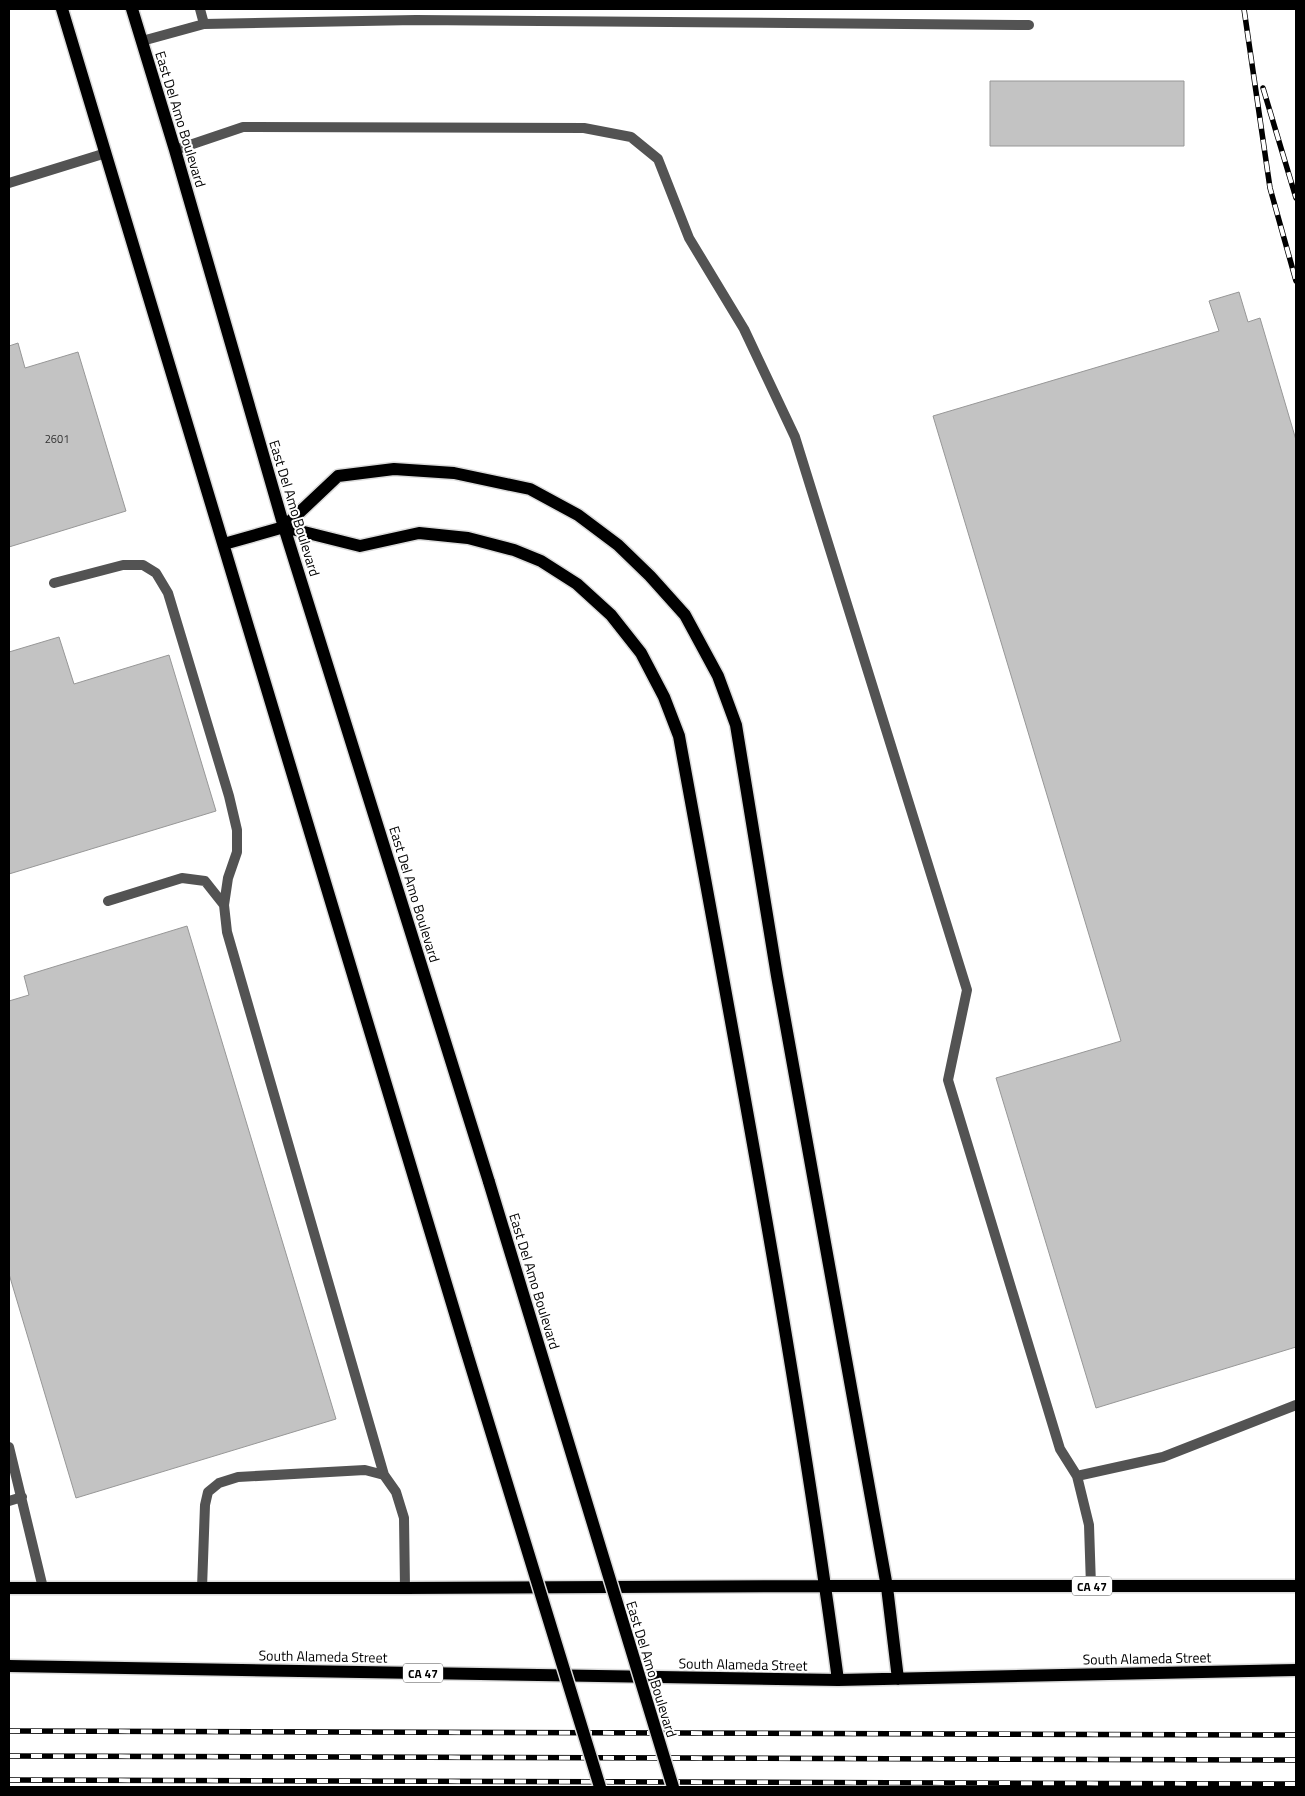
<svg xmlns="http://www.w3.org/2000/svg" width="1305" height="1796" font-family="'Titillium Web',sans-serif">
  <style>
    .building { fill: #c3c3c3; stroke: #979797 }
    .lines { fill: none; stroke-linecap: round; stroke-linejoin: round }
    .primary-casing { stroke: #dbdbdb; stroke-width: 15 }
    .lane { stroke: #535353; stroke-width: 10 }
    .primary { stroke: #000; stroke-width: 12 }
    .rail-casing { stroke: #000; stroke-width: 5.5 }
    .rail { stroke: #fff; stroke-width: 4; stroke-dasharray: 11; stroke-linecap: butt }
    .primary-bridge-casing { stroke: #dbdbdb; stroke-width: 15; stroke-linecap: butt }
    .primary-bridge { stroke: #000; stroke-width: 12 }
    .labels { text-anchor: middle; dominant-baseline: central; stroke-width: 4; stroke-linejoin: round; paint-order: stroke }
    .number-label { font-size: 11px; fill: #313131 }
    .shield { fill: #fff; stroke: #4c4c4c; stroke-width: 1 }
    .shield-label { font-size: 12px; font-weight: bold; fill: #000 }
    .street-label { font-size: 14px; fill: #000; stroke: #fff }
  </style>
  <rect width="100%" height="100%" fill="#fff"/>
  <!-- building -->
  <path class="building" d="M990 81H1184V146H990Z
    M1239 292 1248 322 1260 318 1296 440V1347L1096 1408 996 1078 1121 1041 933 416 1219 331 1209 301Z
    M18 343 25 368 78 352 126 511 9 547V346Z
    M59 637 74 684 169 655 216 811 9 874V652Z
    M187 926 336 1419 76 1498 9 1274V1001L29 995 24 976Z"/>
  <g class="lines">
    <!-- primary casing -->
    <g class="primary-casing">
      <path id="primary" d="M62 9 466 1350
        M132 9 175 150 284 527 489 1182
        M284 527 360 546 419 533 468 538 514 550 541 561 577 584 611 615 641 653 664 697 679 736C736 1050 796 1364 838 1680
        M224 544 284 527 338 476 394 469 454 473 530 489 578 515 618 545 650 576 685 615 718 676 736 725 777 976 887 1587 898 1679
        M9 1588H405L825 1586H1296
        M9 1666 838 1680 1296 1670"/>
    </g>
    <!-- lane -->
    <path class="lane" d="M204 24 416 20 1029 25
      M142 41 204 24 200 9
      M175 150 243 127 584 128 631 137 658 159 689 238 744 329 795 437 967 990 948 1080 1060 1449 1077 1476 1089 1525 1091 1586
      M9 183 106 153
      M54 583 123 565H143L156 573 168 593 229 796 237 830V852L228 878 224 905 227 932 384 1475
      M108 901 182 878 205 881 224 905
      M9 1447 43 1588
      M1077 1476 1163 1457 1296 1405
      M9 1501 22 1497
      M202 1588 205 1505 208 1492 219 1483 238 1477 365 1470 384 1475 396 1492 404 1518 405 1588"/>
    <!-- primary -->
    <use href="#primary" class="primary"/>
    <!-- rail casing -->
    <g class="rail-casing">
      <path id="rail" d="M1244 9 1270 188 1296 281
        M1263 88 1296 198
        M9 1731 1296 1735
        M9 1756 1296 1760
        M9 1780 1296 1784"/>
    </g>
    <!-- rail -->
    <use href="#rail" class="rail"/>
    <!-- primary-bridge casing -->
    <g class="primary-bridge-casing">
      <path id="primary-bridge" d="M489 1182 673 1787
        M466 1350 600 1787"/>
    </g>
    <!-- primary-bridge -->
    <use href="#primary-bridge" class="primary-bridge"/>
  </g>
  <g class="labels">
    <!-- number labels -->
    <g class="number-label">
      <text x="57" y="439">2601</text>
    </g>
    <!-- shield labels -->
    <g class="shield">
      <rect x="1072" y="1576.5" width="40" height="19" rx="4"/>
      <rect x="403" y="1663.5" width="40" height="19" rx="4"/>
    </g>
    <g class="shield-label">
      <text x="1092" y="1586">CA 47</text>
      <text x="423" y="1673">CA 47</text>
    </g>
    <!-- street labels -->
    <g class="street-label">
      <text transform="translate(181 119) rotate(73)">East Del Amo Boulevard</text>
      <text transform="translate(295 508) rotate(73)">East Del Amo Boulevard</text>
      <text transform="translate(415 894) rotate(73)">East Del Amo Boulevard</text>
      <text transform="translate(535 1281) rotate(73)">East Del Amo Boulevard</text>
      <text transform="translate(323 1656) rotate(1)">South Alameda Street</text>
      <text transform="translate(1147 1658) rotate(-1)">South Alameda Street</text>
      <text transform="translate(743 1664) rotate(1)">South Alameda Street</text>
      <text transform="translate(652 1669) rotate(73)">East Del Amo Boulevard</text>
    </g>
  </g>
  <!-- border -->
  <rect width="1305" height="1796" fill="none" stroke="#000000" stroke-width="20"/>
</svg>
